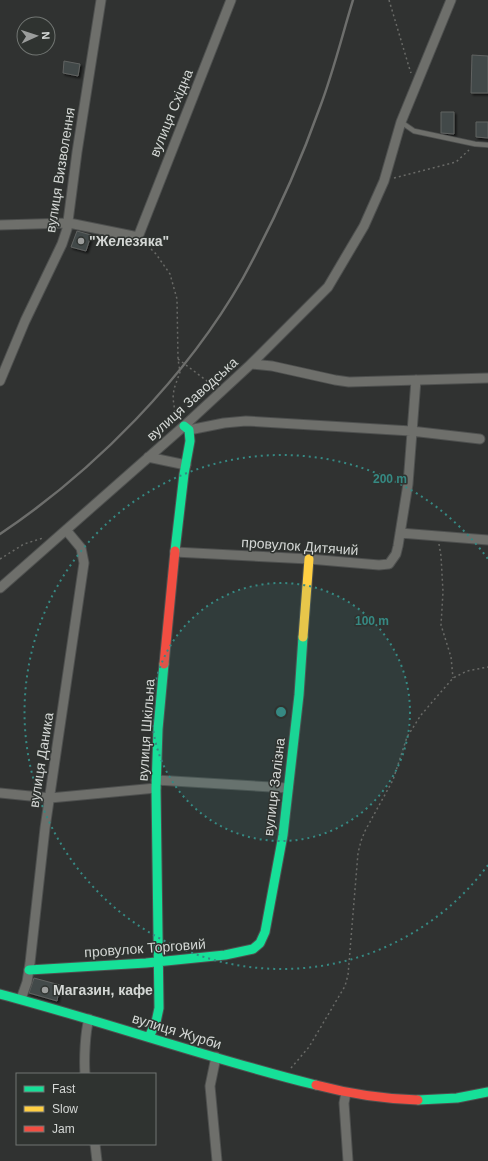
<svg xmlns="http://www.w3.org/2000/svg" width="488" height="1161" font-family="Helvetica,sans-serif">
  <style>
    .building { fill: #424a49; stroke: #606261; filter: url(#shadow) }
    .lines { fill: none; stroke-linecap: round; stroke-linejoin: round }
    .lane-casing { stroke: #4e504f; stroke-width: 6 }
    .street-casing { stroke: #4e504f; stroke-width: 11 }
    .fast-casing { stroke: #4e504f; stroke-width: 11 }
    .slow-casing { stroke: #4e504f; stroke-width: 11 }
    .jam-casing { stroke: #4e504f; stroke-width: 11 }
    .path { stroke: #696a67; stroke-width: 1.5; stroke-dasharray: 2 3; stroke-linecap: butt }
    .lane { stroke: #6e6f6b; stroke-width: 4.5 }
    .street { stroke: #6e6f6b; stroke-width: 9 }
    .fast { stroke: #16e098; stroke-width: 9 }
    .slow { stroke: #ffcf43; stroke-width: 9 }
    .jam { stroke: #f24e42; stroke-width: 9 }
    .rail { stroke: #6d6e6c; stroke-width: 2.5 }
    .ring { fill: none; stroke: #368983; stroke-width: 2; stroke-dasharray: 2 4 }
    .poi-dot { fill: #9b9d9c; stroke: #2f3330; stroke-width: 1.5 }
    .labels { text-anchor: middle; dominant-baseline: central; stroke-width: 3; stroke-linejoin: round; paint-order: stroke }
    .street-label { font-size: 14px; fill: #d4d7d5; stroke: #2f3330 }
    .poi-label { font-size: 14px; font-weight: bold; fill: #d4d7d5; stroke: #2f3330; text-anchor: start }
    .centre { fill: #368983; stroke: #2f3330; stroke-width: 2 }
    .ring-label { font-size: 12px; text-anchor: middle; font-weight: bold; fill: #368983; stroke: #2f3330; stroke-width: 3; stroke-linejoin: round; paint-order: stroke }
  </style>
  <defs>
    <filter id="shadow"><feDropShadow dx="2" dy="2" stdDeviation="1" flood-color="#0009"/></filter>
  </defs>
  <rect width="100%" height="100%" fill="#303231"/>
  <!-- building -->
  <path class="building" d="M472 55 488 56V93H471Z
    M64 61 80 64 78 76 63 73Z
    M441 112H454V134L441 133Z
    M476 122H488V138L476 137Z
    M77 231 91 235 86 251 71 247Z
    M34 978 60 985 57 1001 29 993Z"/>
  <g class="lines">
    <!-- lane casing -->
    <g class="lane-casing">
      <path id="lane" d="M401 122 414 131 475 144 488 145"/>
    </g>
    <!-- street casing -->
    <g class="street-casing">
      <path id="street" d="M0 225 69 223 138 237 231 0
        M251 364 328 287 364 226 384 181 401 122 451 0
        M0 381 25 321 62 244 67 229 77 152 101 0
        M189 430 224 423 246 421 411 431 480 439
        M148 457 186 465
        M400 533 488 540
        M175 552 309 559 379 565 389 564 396 554 398 546 408 484 416 380
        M0 588 184 426 251 364 272 366 335 380 349 382 488 378
        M156 780 288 788
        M0 793 50 798 156 788
        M21 999 27 982 30 963 45 828 84 563 81 548 66 530
        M216 1057 210 1086 217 1161
        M85 1074C84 1060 85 1032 89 1019
        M346 1093 344 1103 348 1161
        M95 1144 97 1161"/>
    </g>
    <!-- fast casing -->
    <g class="fast-casing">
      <path id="fast" d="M175 551 184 474 190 441 189 430 184 426
        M29 970 146 963 225 955 253 949 260 943 265 932 283 835 299 695 303 637
        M0 994C106 1022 210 1059 316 1085
        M149 1037 156 1022 159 1008 156 788 158 729 164 664
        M418 1100 457 1098 488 1092"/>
    </g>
    <!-- slow casing -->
    <g class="slow-casing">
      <path id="slow" d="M303 637 309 559"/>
    </g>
    <!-- jam casing -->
    <g class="jam-casing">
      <path id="jam" d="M164 664 175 551
        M316 1085C350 1094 384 1099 418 1100"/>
    </g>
    <!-- path -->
    <path class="path" d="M389 0 409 67 411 73
      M394 178 456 162 469 150
      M144 242 156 254 170 274 177 299 178 359 180 372 174 389 173 398 176 420
      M178 359 215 387
      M439 544 441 556 443 592 441 625 451 657 453 678
      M0 559 24 544 43 538
      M291 1068 309 1047 345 986 348 975 358 853 361 841 365 831 393 780 407 737 421 715 453 678 467 671 488 667"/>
    <!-- lane -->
    <use href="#lane" class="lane"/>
    <!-- street -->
    <use href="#street" class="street"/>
    <!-- fast -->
    <use href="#fast" class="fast"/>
    <!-- slow -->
    <use href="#slow" class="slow"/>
    <!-- jam -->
    <use href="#jam" class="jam"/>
    <!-- rail -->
    <path class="rail" d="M0 534C94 471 187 377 243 278 273 223 299 166 320 107 333 73 342 36 353 0"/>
  </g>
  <!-- distance rings -->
  <circle cx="281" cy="712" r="129" fill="#368983" fill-opacity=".12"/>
  <g class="ring">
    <circle cx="281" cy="712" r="129"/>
    <path d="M488 865A257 257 0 1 1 488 559"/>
  </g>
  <!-- markers -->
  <g class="poi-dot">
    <circle cx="81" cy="241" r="4"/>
    <circle cx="45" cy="990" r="4"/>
  </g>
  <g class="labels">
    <!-- street labels -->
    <g class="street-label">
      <text transform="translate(171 113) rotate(-68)">вулиця Східна</text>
      <text transform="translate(60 170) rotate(-81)">вулиця Визволення</text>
      <text transform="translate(192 399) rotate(-42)">вулиця Заводська</text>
      <text transform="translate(300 546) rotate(4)">провулок Дитячий</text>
      <text transform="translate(146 730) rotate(-86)">вулиця Шкільна</text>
      <text transform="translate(41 760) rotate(-81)">вулиця Даника</text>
      <text transform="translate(274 787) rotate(-83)">вулиця Залізна</text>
      <text transform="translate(145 948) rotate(-4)">провулок Торговий</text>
      <text transform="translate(177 1031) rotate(17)">вулиця Журби</text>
    </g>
    <!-- poi labels -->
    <g class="poi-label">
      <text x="89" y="241">"Железяка"</text>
      <text x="53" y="990">Магазин, кафе</text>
    </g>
  </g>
  <circle cx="281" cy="712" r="6" class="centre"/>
  <g class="ring-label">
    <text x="390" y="483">200 m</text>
    <text x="372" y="625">100 m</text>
  </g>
  <!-- legend -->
  <rect x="16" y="1073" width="140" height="72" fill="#2f3330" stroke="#717572"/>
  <rect x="24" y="1086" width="20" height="6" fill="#16e098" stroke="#717572"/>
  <text x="52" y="1093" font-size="12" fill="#d4d7d5">Fast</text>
  <rect x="24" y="1106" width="20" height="6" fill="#ffcf43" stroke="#717572"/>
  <text x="52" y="1113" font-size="12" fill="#d4d7d5">Slow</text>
  <rect x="24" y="1126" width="20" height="6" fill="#f24e42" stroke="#717572"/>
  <text x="52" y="1133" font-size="12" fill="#d4d7d5">Jam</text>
  <!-- north arrow -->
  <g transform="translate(36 36) rotate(87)"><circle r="19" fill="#2f3330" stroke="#717572"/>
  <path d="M0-3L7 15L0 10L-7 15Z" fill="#9b9d9c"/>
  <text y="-6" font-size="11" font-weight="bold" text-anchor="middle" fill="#d4d7d5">N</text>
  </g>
</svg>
